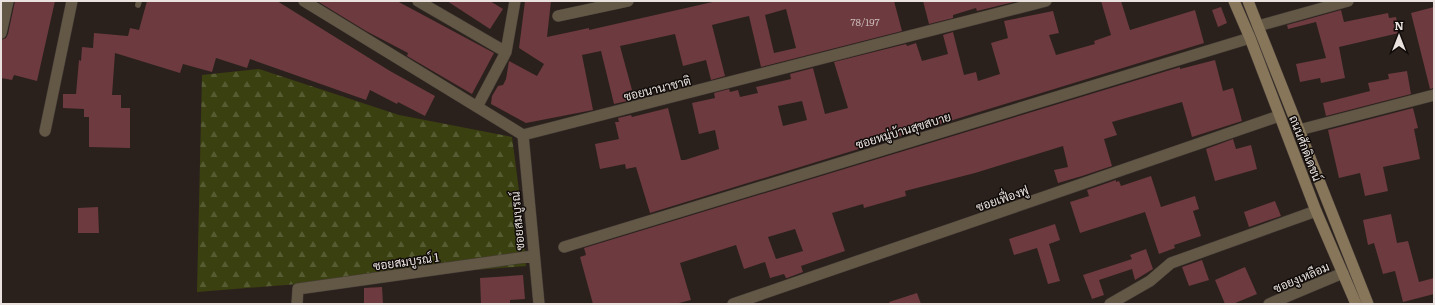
<svg xmlns="http://www.w3.org/2000/svg" width="1435" height="305" font-family="Literata,Sarabun,serif">
  <style>
    .forest { fill: url(#forest-firs) }
    .building { fill: #6c3a3f; fill-rule: evenodd }
    .lines { fill: none; stroke-linecap: round; stroke-linejoin: round }
    .service-casing { stroke: #453c37; stroke-width: 6 }
    .minor-casing { stroke: #453c37; stroke-width: 12 }
    .secondary-casing { stroke: #453c37; stroke-width: 12 }
    .service { stroke: #635846; stroke-width: 5.5 }
    .minor { stroke: #635846; stroke-width: 11 }
    .secondary { stroke: #877659; stroke-width: 11 }
    .labels { text-anchor: middle; dominant-baseline: central; stroke-width: 3; stroke-linejoin: round; paint-order: stroke }
    .number-label { font-size: 10px; fill: #cab8b7 }
    .street-label { font-size: 12px; fill: #e9e2df; stroke: #100b09 }
  </style>
  <defs>
    <pattern id="forest-firs" width="22" height="20" patternUnits="userSpaceOnUse"><rect width="22" height="20" fill="#3b4010"/><path d="M5 1l3.5 6h-7zM16 11l3.5 6h-7z" fill="#575b32"/></pattern>
  </defs>
  <rect width="100%" height="100%" fill="#2a211c"/>
  <!-- forest -->
  <path class="forest" d="M259 69 399 115 512 137 521 206 526 266 197 292 202 75Z"/>
  <!-- building -->
  <path class="building" d="M15 1H55L37 81 14 75 12 80 1 78V40L6 38 8 34Z
    M147 1H277L390 71 435 96 425 116 398 102 397 104 370 90 366 100 250 59 247 68 216 58 212 72 183 64 180 73 115 53 112 95H121V108H130V148L89 147V117H84V109L63 108V94H76L79 60 81 61 82 47 93 48 94 33 128 36 130 28 139 30Z
    M317 1H397L494 53 472 94 407 56 408 53 366 31Z
    M447 1H490L503 9 490 29Z
    M525 1H551L547 37 589 28V30L717 1H894L902 31 761 67 749 16 736 19 712 25 725 76 711 80 706 60 683 66 675 34 620 46 632 90 625 92 627 101 614 104 601 51 582 55 593 110 526 123 491 104 492 96 498 86 503 85 506 79 509 61 537 76 544 64 519 48ZM786 9 796 48 774 53 765 15Z
    M923 1H1018L977 11 976 8 953 15V18L929 24Z
    M1101 1H1121L1130 30 1195 10 1204 43 650 213 636 167 626 169 625 164 600 169 595 144 619 139 615 122H619L618 118 631 115 632 117 668 108 681 160H685L719 149 715 130 699 134 692 103 715 98 714 93 729 89 730 92 738 90 740 97 758 93 756 87 791 79 790 74 813 68 825 114 848 108 834 62 906 44 907 46 916 43 922 61 948 54 943 35 953 32 964 75 976 72 978 81 1000 74 991 43 1008 38 1004 21 1053 11 1059 33 1049 35 1056 55 1095 44 1094 41 1111 35ZM802 101 807 120 783 126 778 106Z
    M1221 7 1227 23 1218 27 1212 10Z
    M1434 7V88L1430 89 1411 13Z
    M1341 10 1344 22 1388 13 1389 18 1396 17 1399 33 1339 47 1345 78 1321 83 1320 78 1300 82 1296 64 1326 58 1316 22 1288 29 1287 25Z
    M1215 60 1223 91 1233 88 1242 121 1192 137 1182 102 1112 122 1117 135 1104 139 1112 166 1082 176 1058 183 1054 170 1068 167 1063 146 975 173 905 191 906 196 864 208 863 204 832 213 845 251 801 266 803 272 787 278H786L784 274 770 278 765 262 744 269 736 245 680 263 691 300 675 304H593L580 257 586 255 584 248 1180 67V69ZM795 229 803 251 776 259 768 237Z
    M1407 71 1411 94 1326 116 1323 103 1370 91 1368 83 1389 79 1388 74Z
    M1413 108 1418 128 1414 129 1420 159 1383 167 1388 191 1365 196 1360 173 1339 178 1328 130Z
    M1233 139 1236 149 1251 145 1257 169 1215 181 1206 149Z
    M1151 176 1161 207 1195 196 1199 209 1193 211 1201 236 1174 245 1175 248 1159 254 1145 212 1080 233 1070 202 1089 196 1087 190 1116 180V182L1119 181 1121 186Z
    M1275 201 1281 216 1249 227 1244 212Z
    M98 207 99 233H78V208Z
    M1391 214 1397 243 1408 241 1419 282 1434 278V294L1403 302 1395 271 1383 274 1374 243 1368 245 1363 220Z
    M1055 224 1060 240 1049 244 1060 281 1048 284 1037 248 1014 255 1009 239Z
    M1146 249 1153 269 1135 280 1132 269 1099 280 1104 295 1092 299 1083 275 1132 259 1130 255Z
    M1202 260 1209 280 1189 286 1182 267Z
    M1245 267 1257 294 1233 304H1225L1215 280Z
    M523 275 525 299 510 300V304H481L480 278Z
    M382 287 383 304H364V288Z
    M917 293 921 304H890L889 302Z"/>
  <g class="lines">
    <!-- service casing -->
    <g class="service-casing">
      <path id="service" d="M138 5 139 1"/>
    </g>
    <!-- minor casing -->
    <g class="minor-casing">
      <path id="minor" d="M304 1 523 135 1046 1
        M418 1 506 52
        M558 16 628 1
        M1258 26 1348 1
        M1 33 8 1
        M477 107 506 52 515 1
        M1299 130 1434 95
        M45 131 72 1
        M523 135 539 304
        M564 247 1250 38
        M297 304 298 289 533 256
        M733 304 1279 116
        M1110 304 1150 281 1171 263 1316 211
        M1269 304 1343 273"/>
    </g>
    <!-- secondary casing -->
    <g class="secondary-casing">
      <path id="secondary" d="M1234 1 1250 38 1316 211 1356 304
        M1248 1 1368 304"/>
    </g>
    <!-- service -->
    <use href="#service" class="service"/>
    <!-- minor -->
    <use href="#minor" class="minor"/>
    <!-- secondary -->
    <use href="#secondary" class="secondary"/>
  </g>
  <g class="labels">
    <!-- number labels -->
    <g class="number-label">
      <text x="865" y="21">78/197</text>
    </g>
    <!-- street labels -->
    <g class="street-label">
      <text transform="translate(657 88) rotate(-14)">ซอยนานาชาติ</text>
      <text transform="translate(903 130) rotate(-17)">ซอยหมู่บ้านสุขสบาย</text>
      <text transform="translate(1306 148) rotate(69)">ถนนศักดิเดชน์</text>
      <text transform="translate(1002 198) rotate(-19)">ซอยเฟื่องฟู</text>
      <text transform="translate(517 221) rotate(-95)">ซอยสมบูรณ์</text>
      <text transform="translate(406 261) rotate(-8)">ซอยสมบูรณ์ 1</text>
      <text transform="translate(1301 277) rotate(-23)">ซอยงูเหลือม</text>
    </g>
  </g>
  <!-- border -->
  <rect width="1435" height="305" fill="none" stroke="#e9e2df" stroke-width="4"/>
  <!-- north arrow -->
  <g transform="translate(1399 36)" stroke="#100b09" stroke-width="3" paint-order="stroke">
  <path d="M0-3L7 15L0 10L-7 15Z" fill="#e9e2df"/>
  <text y="-6" font-size="11" font-weight="bold" text-anchor="middle" fill="#e9e2df">N</text>
  </g>
</svg>
